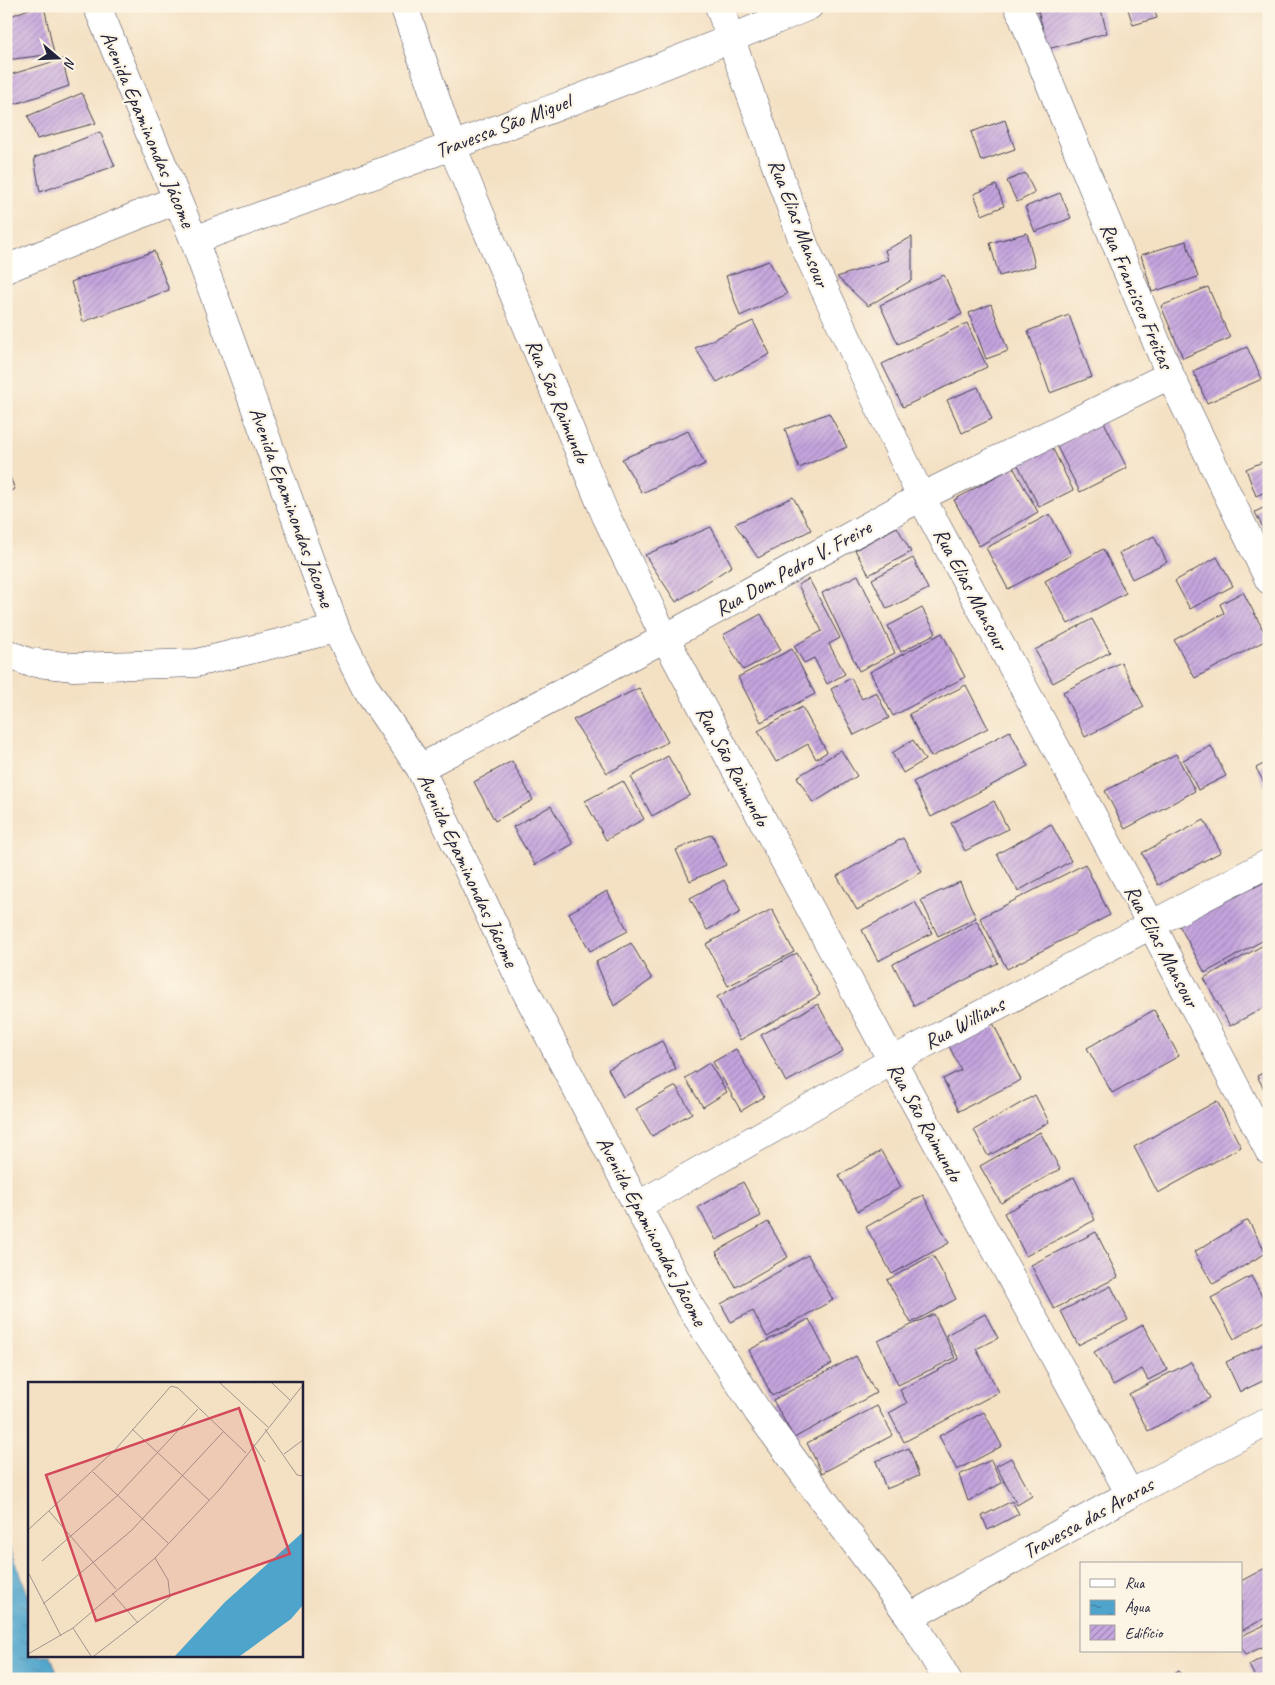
<svg xmlns="http://www.w3.org/2000/svg" width="1275" height="1685" font-family="Caveat,sans-serif">
  <style>
    .water { fill: url(#water-ripples); stroke: #386383 }
    .building { fill: url(#building-hatch) }
    .lines { fill: none; stroke-linecap: round; stroke-linejoin: round }
    .minor-casing { stroke: #423f50; stroke-width: 29 }
    .minor { stroke: #fff; stroke-width: 28 }
    .labels { text-anchor: middle; dominant-baseline: central; stroke-width: 4.5; stroke-linejoin: round; paint-order: stroke }
    .street-label { font-size: 21px; fill: #22223b; stroke: #fcf5e5 }
    .inset-road { fill: none; stroke: #a0958d; stroke-width: 1 }
    .view { fill: #d1495b; fill-opacity: 0.15; stroke: #d1495b; stroke-width: 2.5 }
    .inset-edge { fill: none; stroke: #22223b; stroke-width: 2.5 }
  </style>
  <defs>
    <pattern id="water-ripples" width="26" height="14" patternUnits="userSpaceOnUse" patternTransform="scale(1.25)"><rect width="26" height="14" fill="#4fa4cb"/><path d="M2 4q2-2 4 0t4 0M15 11q2-2 4 0t4 0" fill="none" stroke="#4185a6"/></pattern>
    <pattern id="building-hatch" width="6" height="6" patternUnits="userSpaceOnUse" patternTransform="scale(1.25)"><rect width="6" height="6" fill="#c5a5de"/><path d="M-1 1l2-2M0 6l6-6M5 7l2-2" fill="none" stroke="#a086b5"/></pattern>
  </defs>
  <rect width="100%" height="100%" fill="#fcf5e5"/>
  <filter id="ink" filterUnits="userSpaceOnUse"><feTurbulence type="fractalNoise" baseFrequency=".02" numOctaves="2"/><feDisplacementMap in="SourceGraphic" scale="10" xChannelSelector="R" yChannelSelector="G"/><feConvolveMatrix kernelMatrix="1 2 1 2 8 2 1 2 1" color-interpolation-filters="sRGB"/></filter>
  <filter id="wash" filterUnits="userSpaceOnUse"><feTurbulence type="fractalNoise" baseFrequency=".0096" numOctaves="4" result="noise"/><feDisplacementMap in="SourceGraphic" scale="20" xChannelSelector="R" yChannelSelector="G"/><feGaussianBlur stdDeviation="1.12" result="paint"/><feColorMatrix in="noise" values="0 0 0 0 0 0 0 0 0 0 0 0 0 0 0 0 0 1.4 0 .05"/><feComposite in="paint" operator="in"/></filter>
  <g filter="url(#wash)">
    <rect width="100%" height="100%" fill="#f4e1c4"/>
    <!-- water -->
    <path class="water" d="M6 1537 29 1597V1656H51L59 1679H6Z"/>
    <g id="blocks">
      <!-- building -->
      <path class="building" d="M36 6H44L54 54 6 60V18Z
        M1037 6H1100L1107 33 1048 49Z
        M1127 6H1153L1157 18 1133 25Z
        M62 59 69 86 6 107V76Z
        M82 93 96 123 37 139 28 116Z
        M1005 120 1015 149 981 161 971 132Z
        M100 132 115 166 40 192 34 158Z
        M1025 173 1035 193 1017 202 1007 181Z
        M996 185 1004 206 982 215 974 194Z
        M1060 193 1071 218 1035 232 1025 207Z
        M1027 233 1035 266 999 276 990 243Z
        M912 237V280L868 306 837 277 888 260 885 250Z
        M1186 241 1198 277 1152 292 1141 255Z
        M154 251 169 290 83 322 71 282Z
        M769 261 787 294 740 316 726 276Z
        M944 275 962 314 898 344 880 305Z
        M1208 287 1230 338 1183 358 1161 306Z
        M991 304 1008 351 986 359 969 313Z
        M1069 315 1092 377 1050 393 1028 331Z
        M753 321 770 354 717 382 695 348Z
        M967 323 987 367 903 407 882 364Z
        M1247 347 1262 379 1207 403 1193 371Z
        M978 387 992 419 962 433 947 400Z
        M829 413 847 447 799 468 785 429Z
        M1103 420 1127 468 1080 492 1056 445Z
        M688 431 705 464 642 493 622 459Z
        M1052 447 1073 490 1039 507 1018 465Z
        M1269 459V490L1256 496 1246 469Z
        M1013 467 1038 512 979 546 954 500Z
        M6 468 15 489 6 493Z
        M793 497 811 530 758 558 735 524Z
        M1269 505V540L1255 512Z
        M1050 514 1071 555 1008 589 986 548Z
        M711 527 732 566 676 602 645 555Z
        M897 527 911 552 869 575 855 550Z
        M1154 536 1167 562 1132 579 1119 553Z
        M1103 549 1126 593 1068 624 1045 581Z
        M1217 557 1233 586 1190 609 1175 581Z
        M913 558 928 589 887 609 872 579Z
        M858 575 895 653 859 671 822 593Z
        M809 579 840 638 829 644 845 674 827 684 814 658 804 663 794 646 822 631 798 585Z
        M1243 592 1268 639 1195 678 1174 640 1224 613 1220 604Z
        M922 608 936 633 901 652 888 626Z
        M761 614 781 650 743 670 723 635Z
        M1092 619 1110 652 1053 683 1035 650Z
        M942 633 965 677 893 716 870 672Z
        M792 649 815 694 761 722 738 677Z
        M1121 662 1144 707 1085 737 1063 692Z
        M851 678 862 699 876 692 889 718 854 735 831 689Z
        M966 685 988 728 931 757 909 714Z
        M639 688 668 742 607 773 573 720Z
        M802 707 827 752 816 759 808 744 776 762 758 731Z
        M1010 731 1028 766 931 817 913 782Z
        M913 740 925 760 903 773 892 753Z
        M1211 746 1226 776 1198 790 1183 760Z
        M841 750 857 776 813 803 797 777Z
        M1176 754 1195 791 1125 829 1105 791Z
        M668 756 690 795 652 816 631 777Z
        M512 761 533 800 495 821 474 782Z
        M1269 761V792L1256 768Z
        M623 781 644 819 606 840 585 801Z
        M994 801 1008 829 965 851 951 823Z
        M551 806 573 844 535 865 513 827Z
        M1204 820 1221 852 1158 885 1142 853Z
        M1051 824 1071 861 1018 891 997 854Z
        M712 834 726 865 690 881 676 850Z
        M903 838 922 872 857 910 837 876Z
        M1085 864 1110 915 1007 969 980 918Z
        M724 880 741 912 707 930 690 898Z
        M1269 880V937L1205 973 1179 925Z
        M960 882 976 918 938 936 921 900Z
        M607 891 628 931 590 951 569 913Z
        M915 902 932 933 878 961 862 930Z
        M772 909 794 952 728 986 706 944Z
        M977 921 998 963 914 1006 893 964Z
        M1269 942V1005L1230 1026 1204 978Z
        M631 943 652 979 614 1006 596 962Z
        M797 953 820 995 740 1040 717 997Z
        M818 1004 843 1051 786 1082 761 1035Z
        M1154 1010 1179 1056 1112 1093 1087 1048Z
        M993 1023 1021 1080 959 1111 943 1079 961 1070 949 1046Z
        M662 1041 676 1069 623 1097 608 1069Z
        M736 1049 764 1097 741 1111 713 1062Z
        M709 1063 727 1092 703 1107 685 1078Z
        M1269 1070V1098L1257 1076Z
        M676 1086 692 1113 652 1136 636 1109Z
        M1035 1095 1049 1122 988 1156 974 1130Z
        M1217 1101 1241 1147 1158 1193 1134 1147Z
        M1040 1132 1060 1169 1001 1203 980 1166Z
        M881 1151 901 1187 858 1211 839 1175Z
        M1074 1177 1095 1220 1026 1256 1004 1213Z
        M743 1182 761 1216 716 1240 698 1207Z
        M923 1195 949 1243 892 1274 866 1227Z
        M1248 1220 1266 1253 1213 1284 1194 1252Z
        M768 1222 788 1257 736 1287 716 1252Z
        M1096 1232 1118 1277 1054 1309 1031 1265Z
        M808 1255 833 1300 767 1337 753 1311 731 1322 721 1304Z
        M933 1255 956 1299 911 1323 887 1280Z
        M1251 1276 1269 1309V1319L1234 1339 1211 1298Z
        M1111 1286 1128 1320 1078 1345 1061 1311Z
        M934 1314 955 1358 898 1385 878 1341Z
        M985 1314 998 1338 976 1349 999 1392 904 1442 889 1413 907 1403 900 1390 959 1359 946 1335Z
        M809 1319 832 1364 772 1396 749 1350Z
        M1143 1325 1168 1370 1148 1380 1142 1369 1113 1385 1094 1352Z
        M1269 1342V1378L1240 1392 1226 1362Z
        M856 1356 876 1393 794 1438 773 1400Z
        M1191 1362 1210 1398 1148 1431 1129 1394Z
        M877 1406 893 1435 822 1473 807 1443Z
        M984 1412 1002 1446 957 1470 939 1436Z
        M909 1448 919 1476 886 1489 876 1461Z
        M1011 1458 1032 1496 1017 1505 996 1466Z
        M991 1460 1002 1483 968 1501 959 1475Z
        M1012 1501 1019 1514 988 1530 982 1516Z
        M1269 1566V1616L1241 1631V1581Z
        M1269 1623V1644L1245 1655 1241 1646V1636Z
        M1269 1654V1679H1256L1249 1665Z
        M1179 1671 1183 1679H1166Z"/>
    </g>
  </g>
  <g filter="url(#ink)">
    <use href="#blocks" fill-opacity="0" stroke="#423f50" stroke-width="1"/>
    <g class="lines">
      <!-- minor casing -->
      <g class="minor-casing">
        <path id="minor" d="M97 6 194 240 336 629 365 687 420 768 523 986 689 1305 758 1412 910 1617 947 1679
          M404 6 452 146 606 516 665 638 892 1061 1130 1494
          M719 6 805 247 921 497 1151 924 1269 1151
          M1018 6 1170 375 1269 580
          M194 240C400 165 607 92 809 6
          M6 269 176 200
          M6 653 28 662 74 667 196 663 336 629
          M420 768 665 638 921 497 1170 375
          M637 1206 892 1061 1269 863
          M910 1617 1130 1494 1269 1421"/>
      </g>
      <!-- minor -->
      <use href="#minor" class="minor"/>
    </g>
  </g>
  <g class="labels">
    <!-- street labels -->
    <g class="street-label">
      <text transform="translate(503 126) rotate(-21)">Travessa São Miguel</text>
      <text transform="translate(148 129) rotate(67)">Avenida Epaminondas Jácome</text>
      <text transform="translate(799 223) rotate(69)">Rua Elias Mansour</text>
      <text transform="translate(1137 296) rotate(67)">Rua Francisco Freitas</text>
      <text transform="translate(558 401) rotate(67)">Rua São Raimundo</text>
      <text transform="translate(292 507) rotate(70)">Avenida Epaminondas Jácome</text>
      <text transform="translate(793 568) rotate(-29)">Rua Dom Pedro V. Freire</text>
      <text transform="translate(971 589) rotate(62)">Rua Elias Mansour</text>
      <text transform="translate(733 766) rotate(62)">Rua São Raimundo</text>
      <text transform="translate(468 870) rotate(65)">Avenida Epaminondas Jácome</text>
      <text transform="translate(1162 946) rotate(62)">Rua Elias Mansour</text>
      <text transform="translate(964 1023) rotate(-28)">Rua Willians</text>
      <text transform="translate(925 1122) rotate(61)">Rua São Raimundo</text>
      <text transform="translate(652 1231) rotate(62)">Avenida Epaminondas Jácome</text>
      <text transform="translate(1088 1518) rotate(-29)">Travessa das Araras</text>
    </g>
  </g>
  <!-- overview -->
  <g transform="translate(28 1382)">
    <rect width="275" height="275" fill="#f4e1c4"/>
    <path d="M275 150V223L263 237 212 274H147L197 220Z" fill="#4fa4cb"/>
    <path class="inset-road" d="M192 1 240 45M244 1 262 18M104 47 181 118M237 47 269 93 275 94M225 62 237 80M256 72 275 58M65 90 140 161M21 129 88 207M0 148 87 68 143 4 150 6 218 71M14 179 89 114 170 27M0 190 33 254M84 211 110 241M15 222 103 149 195 50M45 246 63 274M0 272 45 246 127 176 191 108 275 3M66 274 142 215 140 198 127 176"/>
    <path class="view" d="M211 26 262 172 68 239 18 93Z"/>
    <rect width="275" height="275" class="inset-edge"/>
  </g>
  <!-- margin -->
  <rect width="1275" height="1685" fill="none" stroke="#fcf5e5" stroke-width="25"/>
  <!-- legend -->
  <rect x="1080" y="1562" width="162" height="90" fill="#fcf5e5" stroke="#a5a1a1"/>
  <rect x="1090" y="1579" width="25" height="8" fill="#ffffff" stroke="#a5a1a1"/>
  <text x="1125" y="1588" font-size="15" fill="#22223b">Rua</text>
  <rect x="1090" y="1600" width="25" height="15" fill="url(#water-ripples)" stroke="#a5a1a1"/>
  <text x="1125" y="1612" font-size="15" fill="#22223b">Água</text>
  <rect x="1090" y="1625" width="25" height="15" fill="url(#building-hatch)" stroke="#a5a1a1"/>
  <text x="1125" y="1638" font-size="15" fill="#22223b">Edifício</text>
  <!-- north arrow -->
  <g transform="translate(58 58) rotate(109)" stroke="#fcf5e5" stroke-width="4" paint-order="stroke">
  <path d="M0-4L9 19L0 12L-9 19Z" fill="#22223b"/>
  <text y="-8" font-size="14" font-weight="bold" text-anchor="middle" fill="#22223b">N</text>
  </g>
</svg>
